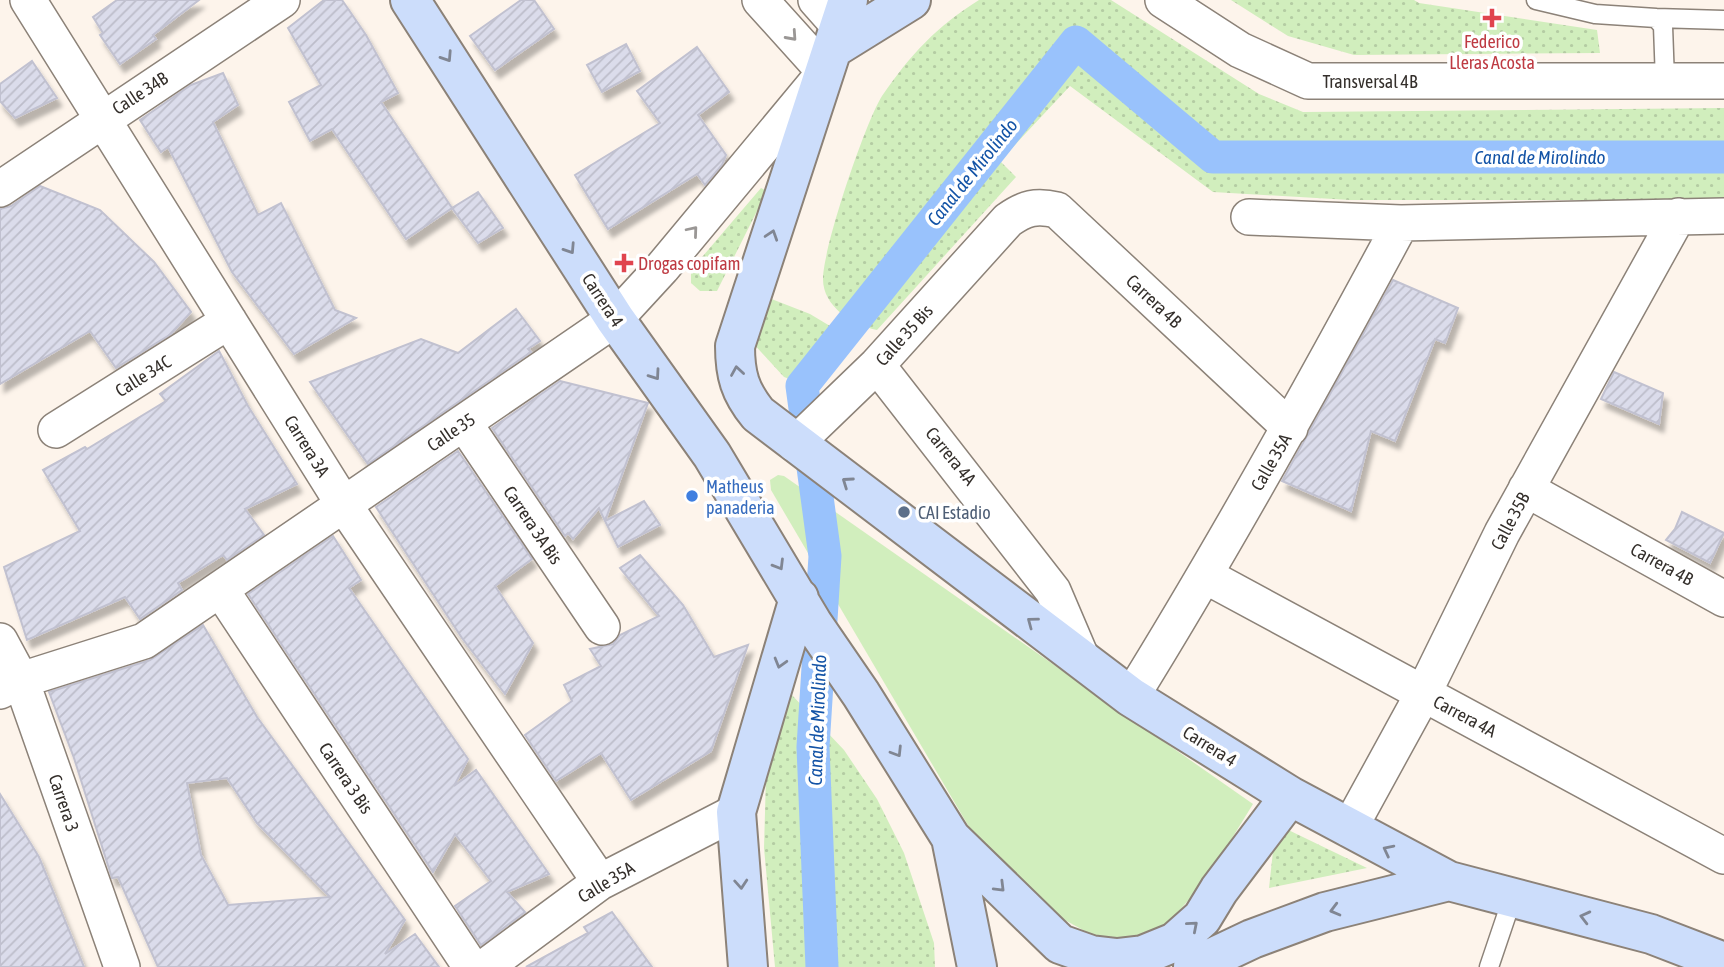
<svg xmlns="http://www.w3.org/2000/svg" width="1724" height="967" font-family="'Asap Condensed',sans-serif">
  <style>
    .grass { fill: url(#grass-dots) }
    .park { fill: #d1eebd }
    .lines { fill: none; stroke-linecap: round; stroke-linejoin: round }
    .canal { stroke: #99c2fc; stroke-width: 33 }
    .building { fill: url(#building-hatch); stroke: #c1c1d0; stroke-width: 2; fill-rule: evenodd; filter: url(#shadow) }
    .lane-casing { stroke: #8c8278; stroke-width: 21 }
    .street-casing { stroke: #8c8278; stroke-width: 38 }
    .secondary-casing { stroke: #8c8278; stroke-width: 42 }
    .lane { stroke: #fff; stroke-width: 18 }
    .street { stroke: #fff; stroke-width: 35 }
    .secondary { stroke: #ccddfb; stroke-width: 38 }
    .oneway { stroke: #9a9795 }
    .oneway2 { stroke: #808693 }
    .health-dot { fill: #e0444e; stroke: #fff; stroke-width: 2.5 }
    .shop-dot { fill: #3f7fe0; stroke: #fff; stroke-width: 2.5 }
    .service-dot { fill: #5c6f8a; stroke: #fff; stroke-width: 2.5 }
    .labels { text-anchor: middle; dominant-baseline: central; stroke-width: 7; stroke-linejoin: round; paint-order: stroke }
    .health-label { font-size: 18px; fill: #be3a42; stroke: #fff }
    .street-label { font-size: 18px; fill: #342f2b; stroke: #fff }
    .shop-label { font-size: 18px; fill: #366cbe; stroke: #fff; text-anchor: start }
    .service-label { font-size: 18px; fill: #4e5e75; stroke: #fff; text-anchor: start }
    .water-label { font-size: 19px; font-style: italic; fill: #1353a6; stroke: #fff }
  </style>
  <defs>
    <pattern id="grass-dots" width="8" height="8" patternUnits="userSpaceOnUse" patternTransform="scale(1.75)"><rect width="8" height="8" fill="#d1eebd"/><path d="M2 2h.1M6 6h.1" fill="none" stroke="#b4cca3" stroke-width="1.8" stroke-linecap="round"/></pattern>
    <pattern id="building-hatch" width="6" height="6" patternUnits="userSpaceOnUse" patternTransform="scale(1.75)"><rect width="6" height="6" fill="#dbdceb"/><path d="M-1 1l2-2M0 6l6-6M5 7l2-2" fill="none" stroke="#bdbdca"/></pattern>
    <filter id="shadow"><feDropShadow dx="4.5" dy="8" stdDeviation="2" flood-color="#0004"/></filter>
  </defs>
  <rect width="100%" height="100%" fill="#fdf4eb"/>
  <!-- grass -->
  <path class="grass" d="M979 0H1111L1259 94 1303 112 1724 108V200H1350L1213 192 1070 86 1000 161 1016 177 877 330C853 325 823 307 823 279 823 248 865 123 882 96 910 55 937 26 979 0Z
    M1231 0H1414L1419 3 1597 30 1600 53 1354 55 1288 36Z
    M761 188 767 191 717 291H700L691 283V270Z
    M769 298 810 314 855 341 826 356 809 386 784 377 751 341Z
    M790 693 844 750 877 799 904 853 934 943 935 967H775L764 848 766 776Z
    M1276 824 1367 868 1269 888Z"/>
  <!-- park -->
  <path class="park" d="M778 475 784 476 1253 804 1207 879 1164 928 1136 938 1094 936 1030 901 969 827 771 490 770 480Z"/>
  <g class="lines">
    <!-- canal -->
    <path class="canal" d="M822 967 813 747 825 556 802 386 1076 42 1213 157H1724"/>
  </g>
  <!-- building -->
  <path class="building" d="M117 0H199L153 35 156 39 120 64 100 35 103 33 93 17Z
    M324 0H342L366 35 398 93 381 102 452 208 406 239 332 129 310 141 289 102 321 85 288 28Z
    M521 0H534L554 29 495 70 470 36Z
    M626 44 640 71 602 92 587 65Z
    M697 47 729 92 698 115 726 155 722 165 705 185 697 174 608 229 575 175 660 123 637 91Z
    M32 61 57 98 15 118 0 101V84Z
    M223 73 238 105 213 122 258 215 281 203 335 310 356 318 294 354 232 272 168 147 161 152 140 120 191 85Z
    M40 186 100 210 154 262 191 312 171 334 116 368 90 331 0 384V209L11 206Z
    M478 192 503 228 478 243 452 208Z
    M1393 280 1458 308 1445 343 1435 339 1395 441 1371 431 1351 511 1282 481Z
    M516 309 540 341 528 349 531 352 368 464 310 382 421 339 458 353Z
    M219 351 248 406 297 484 245 509 264 535 227 560 223 555 178 583 182 590 140 619 125 597 27 640 4 567 80 531 43 470 85 447 87 449 166 401 160 394Z
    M1614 372 1663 393 1659 424 1601 399Z
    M560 381 648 403 605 521 599 508 573 539 568 533 565 536 492 428Z
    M458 451 532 559 495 586 533 643 505 694 462 638 376 507Z
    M644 501 660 525 618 547 605 521Z
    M1682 512 1724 533 1710 563 1666 540 1675 529Z
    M333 536 361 580 349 588 468 759 454 786 476 770 549 874 507 892 525 912 481 945 455 906 491 881 455 834 433 872 248 594Z
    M640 555 683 605 714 657 748 645 711 751 631 800 601 753 556 781 525 735 572 701 564 685 601 666 590 649 613 644 620 635 659 616 620 568Z
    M203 625 257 717 405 920 385 954 415 934 439 967H158L118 877 112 878 74 758 49 692 150 660ZM227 778 257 823 330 897 228 905 201 855 187 783Z
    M0 794 39 857 84 967H0Z
    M612 912 652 967H526L588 933 584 927Z"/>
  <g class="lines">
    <!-- lane casing -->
    <g class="lane-casing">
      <path id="lane" d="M1536 0 1595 14 1656 18 1663 26 1665 81
        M1656 18 1724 20
        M1489 967 1512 899"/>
    </g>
    <!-- street casing -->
    <g class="street-casing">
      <path id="street" d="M28 0 344 505 600 882
        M816 0 839 26
        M1163 0 1240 50 1308 81H1724
        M0 189 282 0
        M1249 217 1401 223 1724 216
        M877 365 1053 591 1082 659
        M464 423 602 627
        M56 430 229 321
        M795 444 877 365 1008 220C1025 208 1036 205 1057 210L1290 428
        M1526 489 1724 599
        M1206 576 1724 856
        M221 590 471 967
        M0 641 21 680 122 967
        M0 691 21 680 144 641 615 319 662 268 825 72 760 0
        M1131 697C1227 542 1315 383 1401 223
        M1349 829 1423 694 1502 533 1678 216
        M485 967 600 882 736 812"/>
    </g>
    <!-- secondary casing -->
    <g class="secondary-casing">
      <path id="secondary" d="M410 0 615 319 712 455 813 624 861 694 951 838 977 967
        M848 0 735 346C735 375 740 392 758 414L1131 697 1290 796 1449 881 1651 934 1724 962
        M832 49 911 0
        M951 838 1060 944 1091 955 1117 958 1143 955 1175 942 1202 918 1219 890 1290 796
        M748 967 736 812 799 598
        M1193 967 1252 939 1325 912 1449 881"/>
    </g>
    <!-- lane -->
    <use href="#lane" class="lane"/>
    <!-- street -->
    <use href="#street" class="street"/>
    <!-- secondary -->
    <use href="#secondary" class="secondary"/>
  </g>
  <!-- one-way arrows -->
  <defs><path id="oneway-chevron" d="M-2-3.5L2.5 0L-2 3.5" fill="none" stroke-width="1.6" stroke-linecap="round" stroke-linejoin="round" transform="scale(1.75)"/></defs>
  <g class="oneway">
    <use href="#oneway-chevron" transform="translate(792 36) rotate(48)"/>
    <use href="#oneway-chevron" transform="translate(693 231) rotate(-50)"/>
  </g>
  <g class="oneway2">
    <use href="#oneway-chevron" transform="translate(447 57) rotate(57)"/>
    <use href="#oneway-chevron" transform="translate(772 235) rotate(-72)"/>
    <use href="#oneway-chevron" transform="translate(570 249) rotate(57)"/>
    <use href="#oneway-chevron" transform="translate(737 371) rotate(-99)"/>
    <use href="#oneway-chevron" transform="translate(655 375) rotate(55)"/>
    <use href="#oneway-chevron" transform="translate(847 482) rotate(-145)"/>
    <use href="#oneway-chevron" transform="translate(779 565) rotate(59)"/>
    <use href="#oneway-chevron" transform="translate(1032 622) rotate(-143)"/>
    <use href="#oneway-chevron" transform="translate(780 663) rotate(106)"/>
    <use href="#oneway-chevron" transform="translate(897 752) rotate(58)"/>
    <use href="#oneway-chevron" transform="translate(1388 850) rotate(-153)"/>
    <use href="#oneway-chevron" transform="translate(741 884) rotate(86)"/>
    <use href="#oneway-chevron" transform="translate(1000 887) rotate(45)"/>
    <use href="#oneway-chevron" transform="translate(1335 910) rotate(165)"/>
    <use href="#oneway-chevron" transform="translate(1585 917) rotate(-166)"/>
    <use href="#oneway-chevron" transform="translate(1193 926) rotate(-41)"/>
  </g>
  <!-- markers -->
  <g class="health-dot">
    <path d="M1488.5 7.5h7v7h7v7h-7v7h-7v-7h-7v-7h7z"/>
    <path d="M620.5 252.5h7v7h7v7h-7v7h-7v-7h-7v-7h7z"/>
  </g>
  <circle class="shop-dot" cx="692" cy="496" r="7"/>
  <circle class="service-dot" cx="904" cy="512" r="7"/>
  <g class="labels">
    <!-- health labels -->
    <g class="health-label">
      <text x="1492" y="41">Federico<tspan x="1492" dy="21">Lleras Acosta</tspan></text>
      <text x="638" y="263" text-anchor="start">Drogas copifam</text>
    </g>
    <!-- street labels -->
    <g class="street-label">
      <text x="1370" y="81">Transversal 4B</text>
      <text transform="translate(140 93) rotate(-33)">Calle 34B</text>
      <text transform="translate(603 300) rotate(57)">Carrera 4</text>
      <text transform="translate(1154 301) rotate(43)">Carrera 4B</text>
      <text transform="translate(904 335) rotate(-48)">Calle 35 Bis</text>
      <text transform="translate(143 376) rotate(-32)">Calle 34C</text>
      <text transform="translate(451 432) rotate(-34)">Calle 35</text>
      <text transform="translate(307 446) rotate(58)">Carrera 3A</text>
      <text transform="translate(951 456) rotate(51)">Carrera 4A</text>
      <text transform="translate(1271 462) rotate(-60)">Calle 35A</text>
      <text transform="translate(1510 521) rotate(-62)">Calle 35B</text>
      <text transform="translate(533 525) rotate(56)">Carrera 3A Bis</text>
      <text transform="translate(1662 564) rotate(29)">Carrera 4B</text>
      <text transform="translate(1465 716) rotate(28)">Carrera 4A</text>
      <text transform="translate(1210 746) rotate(32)">Carrera 4</text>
      <text transform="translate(346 778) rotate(56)">Carrera 3 Bis</text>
      <text transform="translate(64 803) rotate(71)">Carrera 3</text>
      <text transform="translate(606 882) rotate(-31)">Calle 35A</text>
    </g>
    <!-- shop labels -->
    <g class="shop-label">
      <text x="706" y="486">Matheus<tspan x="706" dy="21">panaderia</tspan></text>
    </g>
    <!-- service labels -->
    <g class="service-label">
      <text x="918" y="512">CAI Estadio</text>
    </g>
    <!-- water labels -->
    <g class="water-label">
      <text x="1540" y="157">Canal de Mirolindo</text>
      <text transform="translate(972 172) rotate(-51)">Canal de Mirolindo</text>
      <text transform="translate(817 720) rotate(-88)">Canal de Mirolindo</text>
    </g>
  </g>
</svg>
